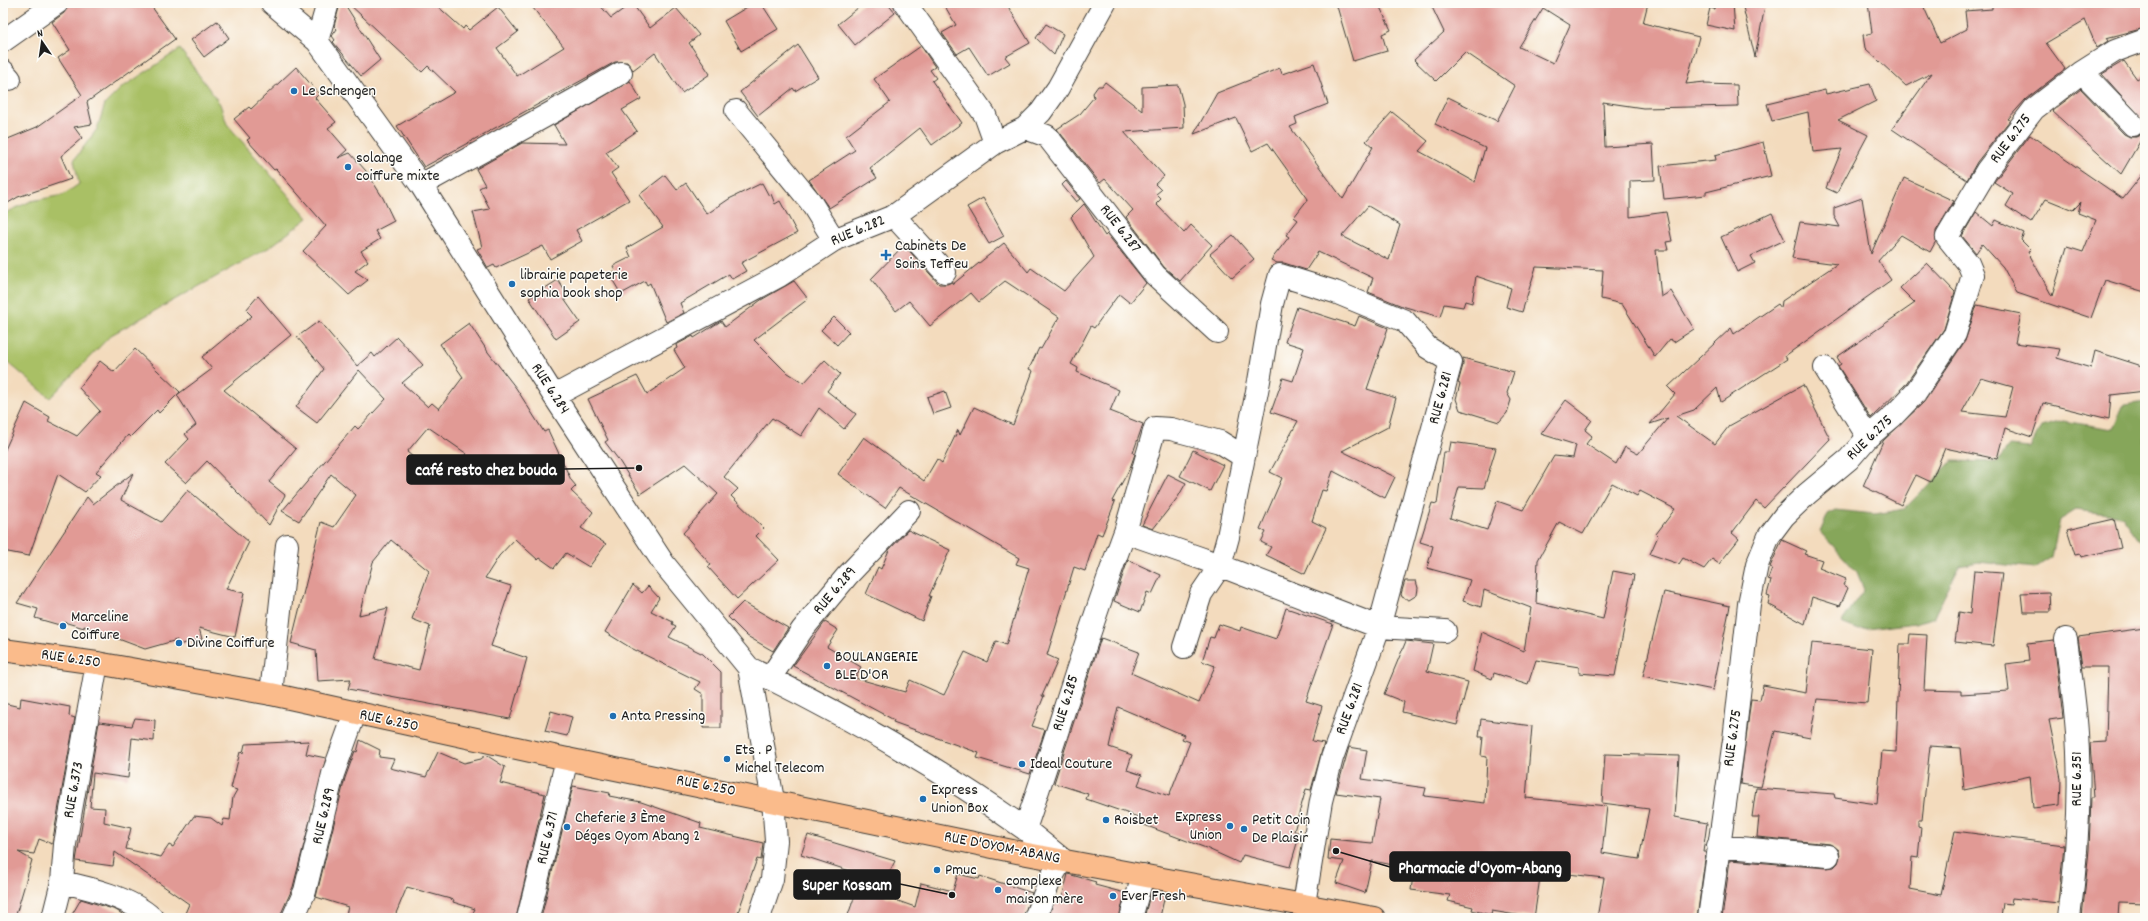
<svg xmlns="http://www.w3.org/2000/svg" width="2148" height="921" font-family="Dekko,sans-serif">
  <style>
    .green { fill: #a9c065; stroke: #626e40 }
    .forest { fill: #86a65a; stroke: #51613b }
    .building { fill: #e19a95; fill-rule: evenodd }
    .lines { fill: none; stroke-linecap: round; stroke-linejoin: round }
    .minor-casing { stroke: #3c3934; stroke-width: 24 }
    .major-casing { stroke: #3c3934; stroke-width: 24 }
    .minor { stroke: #fff; stroke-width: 22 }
    .major { stroke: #fabb8b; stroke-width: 22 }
    .poi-dot { fill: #1f6fb2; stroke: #fdfcf7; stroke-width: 1.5 }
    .labels { text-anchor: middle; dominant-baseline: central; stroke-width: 3; stroke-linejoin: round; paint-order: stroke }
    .poi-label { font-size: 16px; fill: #1c1c1c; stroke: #fdfcf7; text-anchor: start }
    .street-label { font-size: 16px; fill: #1c1c1c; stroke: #fdfcf7 }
    .leader { fill: none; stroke: #1c1c1c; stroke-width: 1.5 }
    .callout-dot { fill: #1c1c1c; stroke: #fdfcf7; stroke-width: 1.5 }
    .callout { fill: #1c1c1c; stroke: #1c1c1c; stroke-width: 1.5 }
    .callout-label { font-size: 17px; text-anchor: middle; font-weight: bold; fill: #fff }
  </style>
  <rect width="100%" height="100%" fill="#fdfcf7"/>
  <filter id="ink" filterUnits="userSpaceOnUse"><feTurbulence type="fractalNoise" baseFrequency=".025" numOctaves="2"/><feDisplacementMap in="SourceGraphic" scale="8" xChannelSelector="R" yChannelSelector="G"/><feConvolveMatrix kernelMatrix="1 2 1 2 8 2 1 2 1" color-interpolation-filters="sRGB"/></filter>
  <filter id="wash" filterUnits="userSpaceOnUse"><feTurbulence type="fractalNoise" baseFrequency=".012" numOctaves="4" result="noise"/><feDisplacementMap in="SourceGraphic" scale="16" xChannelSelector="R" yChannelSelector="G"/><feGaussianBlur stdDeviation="0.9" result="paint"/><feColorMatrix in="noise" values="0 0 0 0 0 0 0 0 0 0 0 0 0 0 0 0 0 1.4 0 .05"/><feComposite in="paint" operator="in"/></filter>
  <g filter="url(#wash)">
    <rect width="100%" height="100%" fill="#f3dbbd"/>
    <!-- green -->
    <path class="green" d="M180 49 220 104 227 124 308 218 270 247 111 335 50 398 3 358V214L31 201 63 195 79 184 74 160 97 129 105 104 120 89Z"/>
    <!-- forest -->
    <path class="forest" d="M2145 402V543L2139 540 2122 516 2076 510 2060 520 2052 557 2035 568 1978 562 1960 566 1933 618 1915 623 1859 630 1841 623 1864 590 1857 572 1820 532 1828 514 1835 510 1875 514 1904 509 1952 461 1997 462 2009 446 2030 448 2041 427 2063 421 2113 429 2124 405Z"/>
    <g id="blocks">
      <!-- building -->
      <path class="building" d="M69 3H149L175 39 87 102 92 124 74 127 82 138 61 156 71 179 18 197 3 206V141L37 127 82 95 58 58 70 50 52 22 64 13Z
        M344 3 380 60 361 76 333 42 335 40 332 36 337 29 334 26 340 4Z
        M348 3H434L463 29 465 26 469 30 498 7 518 32 497 48 517 76 564 47 529 3H598L611 18 632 3 650 28 676 8 699 35 689 43 710 74 682 93 655 53 633 70 627 62H615L424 167 397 126 455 92 428 66 422 72Z
        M754 3H761L778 29 741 51 724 21Z
        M864 3H887L895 13 855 45 838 24Z
        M943 3H1006L1030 43 1005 57 1010 63 988 76 969 47 957 54 942 33 956 25Z
        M1336 3H1378L1391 30 1382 34 1387 51 1353 61Z
        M1430 3H1648L1643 23 1699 37 1686 84 1705 82 1704 84 1737 85 1738 106 1643 108 1603 102 1605 147 1653 144 1655 180 1630 181V217L1666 212 1672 241 1666 242 1668 250H1656L1661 297 1671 291 1694 329 1674 342 1670 339 1655 357 1622 304 1601 299 1603 270 1536 267 1522 312 1506 307 1511 288 1476 276 1472 303 1465 301 1463 307 1444 304 1440 317 1402 306 1368 292 1373 278 1318 252 1306 270 1284 263H1277L1271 260 1289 237 1286 235 1298 220 1294 217 1308 199 1268 143 1252 151 1236 118 1194 134 1217 93 1280 68 1282 74 1314 63 1328 104 1295 117 1297 124 1290 127 1343 199 1373 147 1366 141 1392 112 1428 141 1419 151 1475 182 1485 148 1435 124 1448 97 1497 121 1515 86 1465 52 1436 81 1414 60 1444 32ZM1543 8 1570 25 1553 63 1519 47ZM1368 206 1400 225 1389 260 1342 236Z
        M1715 3H1733L1735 31 1706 25 1710 8 1714 9Z
        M1742 3 1765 6 1755 57Z
        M1868 3H1922L1940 43 1967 29 1965 11 1992 9V3H2145V28L2106 38 2108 41 2097 48 2085 20 2046 43 2065 69 2026 99 2008 119 2010 120 1977 162 1967 180 1892 129 1932 73 1906 86 1865 48 1863 35 1872 33Z
        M217 21 229 38 204 57 191 40Z
        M1046 24 1063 34 1054 55 1036 38Z
        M798 45 818 77 795 91 793 88 758 116 740 92Z
        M921 46 935 67 930 70 936 78 932 81 962 123 932 145 920 128 870 168 877 178 829 208 809 180 855 150 846 136 890 102 874 79Z
        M2124 61 2137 79 2145 74V122L2102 74Z
        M296 67 319 94 315 98 336 122 328 128 347 150 338 158 350 153 366 171 383 198 394 221 375 231 380 239 361 251 368 261 355 271 368 280 349 295 303 251 326 226 276 169 274 170 247 140 250 138 234 119 249 107 251 109Z
        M630 81 641 99 622 110 637 131 606 152 618 168 611 173 629 200 576 230 582 241 550 259 543 246 496 268 494 265 488 268 477 249 482 247 473 212 490 209 479 188 485 185 476 169 522 143 565 144 554 125Z
        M1105 82 1142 111V87L1178 85 1183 104 1184 128 1124 132 1164 176 1155 184 1161 190 1156 194 1161 199 1156 204 1184 233 1191 225 1212 245 1180 281 1164 267 1126 217 1133 210 1105 179 1100 183 1057 129 1080 114 1094 97 1093 93 1098 86H1102Z
        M1870 84 1876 101 1838 120 1868 135 1837 193 1826 188 1842 149 1813 152 1808 112 1772 121 1767 104 1825 90 1826 94Z
        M2081 89 2124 134 2130 137H2136L2142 134 2145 128V133L2121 174 2052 111Z
        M2030 135 2123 199 2145 171V292L2105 280 2091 318 2017 293 2003 267 1982 244 1976 253 1962 236 1976 212 1993 226 1996 220 2024 233 2021 240 2031 250 2028 252 2052 296 2067 247 2083 252 2096 220 2078 213 2081 202 2073 210 2046 199 2031 223 2006 206 2013 194 1994 182Z
        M1763 142 1771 176 1706 192V195L1664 199 1660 166 1716 160 1715 155Z
        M665 175 677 190 686 183 707 214 729 199 762 183 769 196 771 194 775 204 780 201 797 233 741 263 746 271 732 279 729 274 680 303 684 313 666 322 650 283 647 285 645 281 621 294 609 274 615 270 613 266 631 257 627 248 663 227 639 195Z
        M1904 178 1954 201 1936 231V241L1930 252 1901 235 1878 261 1891 280 1785 356 1787 359 1721 402 1717 388 1694 410 1676 416 1715 444 1729 426 1803 385 1830 439 1764 508 1756 501 1732 533 1739 539 1719 564 1712 559 1704 569 1683 558 1679 564 1650 554 1658 536 1656 534 1675 509 1640 491 1637 496 1612 483 1583 534 1559 522 1538 560 1536 603 1603 619 1613 571 1634 575 1615 676 1579 673V667L1536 660 1528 684 1494 673 1492 679 1473 671 1482 632 1524 651 1531 608 1484 590 1481 607 1463 601 1470 580 1427 568 1433 546 1420 542 1432 503 1437 504 1444 452H1449L1451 442 1496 448 1484 488 1459 487 1450 518 1487 530 1497 501 1523 510 1554 456 1573 458 1576 445 1541 434 1566 400 1592 420 1585 430 1592 436 1586 444 1616 464 1625 447 1638 454 1668 418 1650 424 1675 394 1668 387 1731 328 1734 334 1778 304 1781 308 1782 301 1837 264 1792 258 1800 222 1840 227 1834 216V208L1862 198 1871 254Z
        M1066 181 1080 199 1076 202 1062 185Z
        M983 198 1004 236 989 244 967 207Z
        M1084 204 1105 236 1107 234 1146 283 1130 303 1119 294 1094 328 1091 326 1071 364 1078 368 1077 372 1119 390 1110 411 1143 424 1133 453 1135 454 1130 468 1112 501 1115 502 1102 535 1097 533 1085 571 1074 567 1047 655 1058 660 1042 696H1044L1032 726 1045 730 1030 774 977 758 979 753 893 722 894 720 793 666 825 622 838 630 827 647 861 667 855 678 905 692 910 680 944 695 965 652 987 662 996 641 1006 645 1029 568 1016 564 1019 558 899 488 885 508 838 474 864 437 924 481 937 459 942 463 958 430 960 435 974 407 1013 425 1033 371 1029 369 1039 348 1041 349 1059 317 1005 281 979 302 971 293 930 326 909 301 896 311 871 279 904 245 939 284H947L952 282 953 284 1004 243 1028 272 1031 268 1064 291 1094 257 1071 217Z
        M1772 213 1785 240 1751 256 1755 263 1737 272 1721 237Z
        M1233 235 1254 259 1232 278 1210 254Z
        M1927 263 1955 292 1944 329 1905 385 1871 418 1838 366 1841 364 1837 357 1915 303 1900 288Z
        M558 280 568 296 564 299 580 322 556 339 529 298Z
        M794 281 808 299 754 340 785 371 804 383 825 360 840 374 827 391 856 414 844 429 819 408 801 436 772 418 724 477 738 489 731 496 764 528 756 536 779 560 737 599 708 567 711 565 683 533 718 494 685 464 640 494 618 459 605 442 608 440 588 399 637 376 647 394 685 368 674 350 677 348 676 345 693 336 694 338 721 321 725 327 761 300Z
        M258 296 291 335 224 390 296 449 269 482 285 495 269 525 207 461 186 483 165 464 189 439 185 434 196 425 177 395 212 369 202 357 252 316 246 310Z
        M1977 305 2021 314 2015 343 2060 349 2057 358 2091 368 2095 351 2145 367V391L2111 395 2109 419 2043 403 2032 437 2005 428 1997 459 1945 448 1931 482 1916 475 1901 505 1863 486 1883 441 1924 402 1965 341ZM1981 378 2013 387 2005 417 1962 412Z
        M1297 307 1355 326 1359 316 1388 328 1367 389 1396 398 1388 427 1342 451 1395 477 1385 498 1333 471 1326 491 1322 490 1312 521 1326 528 1305 574 1266 555 1271 547 1261 542 1266 532 1260 529 1282 478 1270 472 1298 421 1271 412 1283 378 1293 381 1304 348 1285 342Z
        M834 317 849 332 837 345 821 330Z
        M319 321 357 366 372 353 375 357 397 337 423 365 402 383 428 407 432 403 439 409 463 377 440 344 469 323 488 352 516 388 544 432 548 430 571 480 576 486 571 491 593 512 581 528 606 544 589 567 566 553 554 568 540 558 538 560 515 539 499 556 485 578 511 586 491 646 527 658 510 719 348 689 351 679 318 681 316 650 291 643 321 522 334 527 356 495 331 474 299 521 282 511 355 426 358 429 360 427 386 399 359 370 317 423 296 407 324 369 297 337ZM428 427 467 454 442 481 407 452ZM391 540 429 571 412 619 430 626 419 670 375 659 388 608 359 615 373 562Z
        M135 349 180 392 159 413 157 410 130 437 128 435 96 472 101 475 85 492 58 474 29 556 3 551V454L26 403 50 417 48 421 77 436 100 411 79 388 100 361 114 372Z
        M1463 358 1514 372 1507 393 1511 400 1507 413 1499 422 1460 410 1456 399 1460 384 1458 383 1463 365Z
        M945 391 951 408 933 414 927 397Z
        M1193 450 1223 465 1210 491 1180 476Z
        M133 473 121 500 161 522 188 490 249 542 226 589 244 593 235 637 199 628 202 639 178 645 177 640 145 649 84 626V628L64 622 63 626 35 618 38 609 17 603 87 497 93 504Z
        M1168 474 1186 483 1178 497 1153 529 1142 525Z
        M2114 519 2121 548 2081 557 2080 554 2075 555 2067 530Z
        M908 530 950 550 929 596H931L922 621 866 594 878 567 881 569 889 550Z
        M1782 540 1806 551 1804 554 1822 560 1819 568 1846 579 1843 585 1848 588 1840 606 1812 597 1805 624 1768 604 1770 596 1767 595 1771 580 1768 579 1772 568 1770 567Z
        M1128 560 1161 575 1152 594 1147 592 1140 612 1114 601Z
        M1974 571 2002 573 1993 646 1955 642 1959 612 1970 614Z
        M1405 581H1416L1418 588 1417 595 1409 600 1402 597 1401 594Z
        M633 585 642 593 648 586 659 598 651 611 673 622 672 624 676 626 669 637 703 654 721 672V728H703V694L695 689 700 682 631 648 605 632Z
        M1664 592 1730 606 1713 690 1643 676Z
        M2049 592 2050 612H2023L2021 593Z
        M743 602 788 628 773 651 747 636 728 617Z
        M1286 608 1333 624 1306 701 1322 706 1312 741 1324 743 1311 790 1306 789 1294 831 1300 833 1290 867 1243 855 1239 863 1206 848 1139 823 1141 818 1086 799 1088 794 1054 783 1101 638 1139 652 1131 673 1199 703 1215 666 1202 661 1210 637 1214 638 1219 624 1240 631 1241 627 1276 639ZM1118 707 1184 735 1182 739 1190 742 1169 796 1138 785 1142 775 1127 770 1132 755 1109 747Z
        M2145 628V903L2119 902 2118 918H2082L2089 850 2091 797H2094L2090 743 2106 742 2108 667H2082L2078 637Z
        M1910 634 1927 635 1924 690 1961 691V694L2009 691 2006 664 2029 661 2027 643 2054 640 2063 718 2049 720 2061 779 2060 805 2033 808 2030 776 1964 790 1960 748 1930 746 1922 820H1918V826L1921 827 1918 858 1912 857 1910 889 1941 895 1955 831 2064 845 2058 903 2012 898 2011 904 2003 903 2001 918H1722L1730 860 1827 868 1834 867 1838 863 1840 857 1839 850 1830 844 1757 837 1759 817H1752L1756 788 1834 794 1835 798 1877 804 1882 751 1896 752 1900 644H1909Z
        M1406 641 1433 644 1427 671 1468 682 1457 725 1402 712 1404 702 1384 694Z
        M1812 643 1872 649 1867 703 1817 699 1810 738 1775 731 1761 787 1740 784 1751 699 1760 700 1763 685 1806 693Z
        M21 698 70 707 69 716 75 718 52 844 39 839 34 854 18 852 32 860 15 918H3V703L20 707Z
        M551 711 572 717 567 736 545 731Z
        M135 718 155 720 154 741 132 738 128 778 93 773 90 807 105 808 104 822 131 828 126 849 161 857 169 845 173 847 194 816 211 818 222 826 224 819 230 820 233 797 237 790 231 788 240 752 243 753 245 744 309 741 306 754 326 758 293 887 279 918H183L189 904 115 852 113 866 76 861 99 722 132 726Z
        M1481 719 1532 726 1526 798 1607 806 1602 853 1639 859 1649 809 1602 803 1605 754 1679 756 1675 817 1707 823 1703 852H1706L1697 918H1597L1604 878 1541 871 1534 918 1492 911 1491 915 1472 910 1473 907 1448 901 1450 895 1411 890 1414 869 1372 861 1365 893 1336 883 1344 861 1328 859 1330 839 1372 843 1380 799 1336 793 1349 747 1367 750 1362 779 1426 788 1424 796 1485 803 1487 757 1481 756 1483 737H1479Z
        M360 740 380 750 379 757 394 759 390 768 426 777 438 752 464 763 481 759 486 755 505 767 500 783 545 794 516 918H470L475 909 453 902 454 900 407 887 394 918H345L348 907 316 897 345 778 355 751 357 752Z
        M573 786 610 793 609 796 641 802 701 823 700 828 763 843 761 860 757 859 736 918H541Z
        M808 835 895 861 888 875H890L884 896 915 907 921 883 953 891 958 874 979 879 980 876 1032 893 1023 918H847L862 875 801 855Z
        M1068 874 1096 882 1095 885 1125 893 1119 918H1048L1055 900 1061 902Z
        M1151 891 1165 895 1160 917 1145 914Z
        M81 899 116 910 128 918H70Z"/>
    </g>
  </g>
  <g filter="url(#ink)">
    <use href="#blocks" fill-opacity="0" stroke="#3c3934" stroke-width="1"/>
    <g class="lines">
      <!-- minor casing -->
      <g class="minor-casing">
        <path id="minor" d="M272 3 317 41 421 185 554 396 664 564 749 668 773 800 776 841 772 879 759 918
          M905 3 985 115 995 143
          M3 41 57 3
          M317 41 328 3
          M3 71 10 79
          M2082 72 2133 125
          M736 111 810 201 834 240
          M1025 128 1047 136 1155 275 1217 332
          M421 185 576 99 621 73
          M894 216 945 272
          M1825 368 1868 437
          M554 396 779 276 834 240 894 216 995 143 1025 128 1041 112 1058 88 1105 3
          M1125 532 1155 428 1171 429 1220 442 1244 457
          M2066 639C2070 670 2075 702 2077 733 2081 794 2077 858 2069 918
          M1184 647 1201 594 1220 566 1228 537 1259 381 1272 304 1280 275 1335 292 1405 321 1427 347 1451 362 1379 627 1332 758 1321 801 1304 904
          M749 668C845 715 938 767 1025 829
          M770 678 802 630 847 576 909 511
          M271 694 287 545
          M1718 846 1828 856
          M62 882C90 888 131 898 152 918
          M53 918 62 882 65 844 97 663
          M293 918 305 891 333 774 355 713
          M528 918 567 759
          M1035 918 1050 880 1062 859 1025 829C1059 730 1088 630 1125 532L1203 559 1379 627 1445 631
          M1131 918 1143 875
          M1709 918 1734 740 1749 604 1757 565 1769 536 1784 516 1807 494 1849 459 1868 437 1893 416 1915 393 1955 334 1973 275 1968 263 1947 237 1987 170 2034 109 2082 72 2115 51 2145 40"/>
      </g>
      <!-- major casing -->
      <g class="major-casing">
        <path id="major" d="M3 650 97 663 271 694 567 759 1027 854 1374 918"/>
      </g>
      <!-- minor -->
      <use href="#minor" class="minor"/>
      <!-- major -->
      <use href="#major" class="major"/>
    </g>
  </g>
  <!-- markers -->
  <g class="poi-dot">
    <circle cx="294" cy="91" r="4"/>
    <circle cx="348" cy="167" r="4"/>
    <path d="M884 249h4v4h4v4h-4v4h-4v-4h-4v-4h4z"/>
    <circle cx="512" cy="284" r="4"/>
    <circle cx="63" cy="626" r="4"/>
    <circle cx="179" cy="643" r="4"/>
    <circle cx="827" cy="666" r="4"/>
    <circle cx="613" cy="716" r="4"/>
    <circle cx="727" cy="759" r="4"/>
    <circle cx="1022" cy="764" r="4"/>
    <circle cx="923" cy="799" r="4"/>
    <circle cx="1106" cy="820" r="4"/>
    <circle cx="1230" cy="826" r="4"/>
    <circle cx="567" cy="827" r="4"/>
    <circle cx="1244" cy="829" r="4"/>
    <circle cx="937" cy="870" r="4"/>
    <circle cx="998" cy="890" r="4"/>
    <circle cx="1113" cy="896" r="4"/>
  </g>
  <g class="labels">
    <!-- poi labels -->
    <g class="poi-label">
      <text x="302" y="91">Le Schengen</text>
      <text x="356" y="158">solange<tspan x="356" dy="18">coiffure mixte</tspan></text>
      <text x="895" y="246">Cabinets De<tspan x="895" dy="18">Soins Teffeu</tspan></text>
      <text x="520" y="275">librairie papeterie<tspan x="520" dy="18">sophia book shop</tspan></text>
      <text x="71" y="617">Marceline<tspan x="71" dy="18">Coiffure</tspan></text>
      <text x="187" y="643">Divine Coiffure</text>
      <text x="835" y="657">BOULANGERIE<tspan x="835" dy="18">BLE D'OR</tspan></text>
      <text x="621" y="716">Anta Pressing</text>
      <text x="735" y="750">Ets . P<tspan x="735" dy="18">Michel Telecom</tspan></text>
      <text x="1030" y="764">Ideal Couture</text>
      <text x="931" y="790">Express<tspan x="931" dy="18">Union Box</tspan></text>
      <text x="1222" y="817" text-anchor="end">Express<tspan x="1222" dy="18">Union</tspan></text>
      <text x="575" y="818">Cheferie 3 Ème<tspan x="575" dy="18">Déges Oyom Abang 2</tspan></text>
      <text x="1114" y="820">Roisbet</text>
      <text x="1252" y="820">Petit Coin<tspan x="1252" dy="18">De Plaisir</tspan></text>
      <text x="945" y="870">Pmuc</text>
      <text x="1006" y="881">complexe<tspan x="1006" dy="18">maison mère</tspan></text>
      <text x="1121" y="896">Ever Fresh</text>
    </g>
    <!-- street labels -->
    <g class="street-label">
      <text transform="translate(2011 139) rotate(-53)">RUE 6.275</text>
      <text transform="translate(1120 229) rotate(52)">RUE 6.287</text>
      <text transform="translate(858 231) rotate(-23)">RUE 6.282</text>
      <text transform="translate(550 389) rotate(57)">RUE 6.284</text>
      <text transform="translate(1441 398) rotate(-75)">RUE 6.281</text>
      <text transform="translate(1870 438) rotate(-44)">RUE 6.275</text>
      <text transform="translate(835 591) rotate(-50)">RUE 6.289</text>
      <text transform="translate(71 659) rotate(8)">RUE 6.250</text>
      <text transform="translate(1066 703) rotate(-73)">RUE 6.285</text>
      <text transform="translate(1350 709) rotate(-70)">RUE 6.281</text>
      <text transform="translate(389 721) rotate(12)">RUE 6.250</text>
      <text transform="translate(1733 738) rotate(-82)">RUE 6.275</text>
      <text transform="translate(2077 779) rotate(-90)">RUE 6.351</text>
      <text transform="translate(706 786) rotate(11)">RUE 6.250</text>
      <text transform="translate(74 790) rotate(-80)">RUE 6.373</text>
      <text transform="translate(324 816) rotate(-77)">RUE 6.289</text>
      <text transform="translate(548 838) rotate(-77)">RUE 6.371</text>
      <text transform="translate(1002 848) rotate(11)">RUE D'OYOM-ABANG</text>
    </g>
  </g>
  <!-- callouts -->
  <path class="leader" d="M639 468L564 469M1336 851L1390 867M952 895L900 884"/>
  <g class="callout-dot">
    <circle cx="639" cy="468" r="4"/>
    <circle cx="1336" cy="851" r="4"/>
    <circle cx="952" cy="895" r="4"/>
  </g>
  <g class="callout">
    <rect x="407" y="455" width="157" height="29" rx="4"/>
    <rect x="1390" y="852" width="180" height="29" rx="4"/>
    <rect x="794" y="870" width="106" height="29" rx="4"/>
  </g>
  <g class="callout-label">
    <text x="486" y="475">café resto chez bouda</text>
    <text x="1480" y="873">Pharmacie d'Oyom-Abang</text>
    <text x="847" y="890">Super Kossam</text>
  </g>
  <!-- margin -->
  <rect width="2148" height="921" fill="none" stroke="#fdfcf7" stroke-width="16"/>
  <!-- north arrow -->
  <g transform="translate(42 42) rotate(347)" stroke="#fdfcf7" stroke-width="3" paint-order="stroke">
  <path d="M0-3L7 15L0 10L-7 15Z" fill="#1c1c1c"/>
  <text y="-6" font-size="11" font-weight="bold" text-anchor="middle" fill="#1c1c1c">N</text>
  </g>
</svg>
